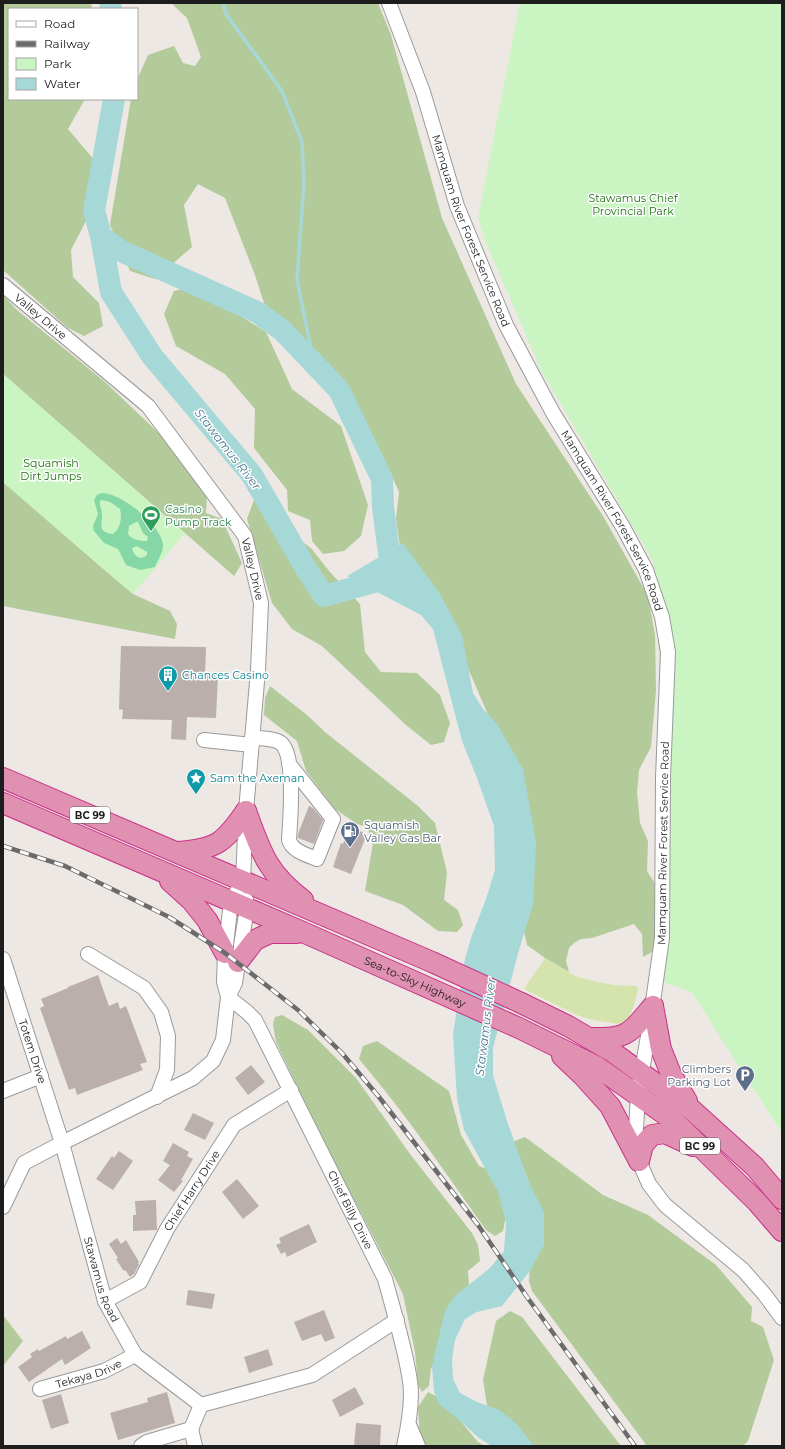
<svg xmlns="http://www.w3.org/2000/svg" width="785" height="1449" font-family="Montserrat,sans-serif">
  <style>
    .grass { fill: #d4e4ac }
    .forest { fill: #b3ca9b }
    .park { fill: #caf5c3 }
    .pitch { fill: #86d7a6; fill-rule: evenodd }
    .water { fill: #a7d8d8 }
    .lines { fill: none; stroke-linecap: round; stroke-linejoin: round }
    .stream { stroke: #a7d8d8; stroke-width: 3.5 }
    .river { stroke: #a7d8d8; stroke-width: 22 }
    .building { fill: #baafad }
    .minor-casing { stroke: #9a9a9a; stroke-width: 16 }
    .highway-casing { stroke: #cb3088; stroke-width: 22 }
    .minor { stroke: #fff; stroke-width: 14 }
    .highway { stroke: #e090b1; stroke-width: 20 }
    .rail-casing { stroke: #6b6b6b; stroke-width: 4.5 }
    .rail { stroke: #fff; stroke-width: 3; stroke-dasharray: 9; stroke-linecap: butt }
    .labels { text-anchor: middle; dominant-baseline: central; stroke-width: 3; stroke-linejoin: round; paint-order: stroke }
    .shield { fill: #fff; stroke: #616161; stroke-width: 1 }
    .shield-label { font-size: 10px; font-weight: bold; fill: #1d1d1d }
    .park-label { font-size: 11px; fill: #217213; stroke: #fff }
    .street-label { font-size: 11px; fill: #1d1d1d; stroke: #fff }
    .leisure-label { font-size: 11px; fill: #27864d; stroke: #fff; text-anchor: start }
    .culture-label { font-size: 11px; fill: #0d838f; stroke: #fff; text-anchor: start }
    .service-label { font-size: 11px; fill: #4e5e75; stroke: #fff; text-anchor: start }
    .water-label { font-size: 12px; font-style: italic; fill: #477b8f; stroke: #fff }
  </style>
  <rect width="100%" height="100%" fill="#ede8e3"/>
  <!-- grass -->
  <path class="grass" d="M545 958 575 976 593 981 613 985 637 986 638 989C635 1001 633 1018 620 1024L593 1020 579 1016 524 989Z"/>
  <!-- forest -->
  <path class="forest" d="M3 3H91L92 9H9V99H85L68 129 95 161 89 215 71 250 73 277 99 303 103 326 84 336 68 328 3 270Z
    M171 3H378L391 35 442 218 516 384 603 516 648 596 655 635 656 691 651 747 639 770 637 793 640 823 648 841 647 871 654 882 657 930 652 952 643 957 642 934 634 924 592 938 581 939 574 943 569 948 566 961 569 972 545 958 527 945 523 927 494 729 450 626 401 553 396 519 399 492 384 459 293 328 264 303 255 275 225 198 198 184 184 205 192 247 155 279 130 271 110 225 131 99H137V80L148 55 174 46 183 63 195 66 201 57 187 18Z
    M205 283 231 292 239 315 266 332 292 389 341 426 368 505 361 536 344 551 323 554 312 541 310 520 288 511 287 490 254 448 255 409 225 374 176 346 164 314 174 291Z
    M3 295 17 310 105 382 167 441 207 495 206 513 222 519 242 563 234 576 3 374Z
    M3 482 100 566 133 594 170 611 177 624 175 639 3 606Z
    M254 500 270 507 284 529 311 548 329 571 360 604 365 652 381 672 417 673 440 695 450 723 444 742 431 745 406 725 322 646 292 629 272 603 247 519Z
    M270 686 307 715 325 732 418 806 435 823 447 872 444 900 458 910 463 925 457 932 438 931 403 905 365 891 373 843 367 827 357 824 335 809 306 771 297 741 264 715 265 698Z
    M282 1015 308 1030 356 1078 410 1154 472 1233 478 1245 480 1261 468 1271 469 1288 439 1356 431 1369 429 1386 422 1392 418 1385 415 1352 403 1294 358 1207 307 1111 295 1082 276 1042 273 1024 275 1017Z
    M377 1041 449 1091 461 1135 479 1166 497 1173 507 1210 503 1231 495 1236 486 1230C445 1172 405 1113 359 1059L363 1046Z
    M525 1137 603 1195 648 1215 716 1265 752 1307 751 1321 763 1327 774 1360 748 1441 743 1446H647L532 1291 529 1281 530 1261 512 1142Z
    M510 1311 522 1317 621 1446H529L488 1412 483 1380 496 1321Z
    M3 1315 23 1341 3 1366Z
    M428 1392 442 1399 478 1442 485 1446H422L420 1441 418 1407Z"/>
  <!-- park -->
  <path class="park" d="M520 3H782V1133L692 993 674 985 672 986 659 979 662 711 653 561 542 372 484 238 478 217Z
    M3 374 185 533 133 594 100 566 3 482Z"/>
  <!-- pitch -->
  <path class="pitch" d="M101 493C120 492 161 525 163 544 164 551 158 560 155 567L140 570 126 565 118 549 104 543 94 531 93 526 98 514 94 500 97 495ZM102 500 110 502 120 509C122 517 121 528 113 534 96 531 103 526 102 514 102 509 99 506 100 501ZM136 522H138L143 533 148 537 147 541C140 541 132 540 128 534L129 526ZM137 546 147 552V555C140 561 134 556 132 548Z"/>
  <!-- water -->
  <path class="water" d="M403 543 440 594 462 635 473 693 483 709 497 724 523 769 536 843 533 904 519 950 493 1048V1075L507 1121 530 1185 544 1212V1245L530 1271 502 1306 477 1312 465 1319 455 1340 452 1360 453 1379 460 1393 477 1402 499 1410 517 1424 534 1446H492L479 1438 459 1420 439 1404 434 1392 432 1366 445 1311 455 1296 490 1268 504 1251 506 1223 498 1192 464 1130 457 1099 453 1034 465 959 471 938 486 899 495 870 494 826 477 778 462 741 433 629 421 615 347 576Z"/>
  <g class="lines">
    <!-- stream -->
    <path class="stream" d="M223 3 226 14 282 91 302 142 304 183 297 280 314 363"/>
    <!-- river -->
    <path class="river" d="M110 3 111 9
      M114 99 94 211 101 236 121 251 257 312 282 330 339 390 382 479 383 507 390 561 401 578
      M101 236 111 292 152 356 252 475 305 567 324 596 392 577"/>
  </g>
  <!-- building -->
  <path class="building" d="M121 646 206 647 205 674H218L216 718 187 717 186 740 171 739 172 720 122 719 123 710 119 709Z
    M309 806 313 808 323 820 314 844 298 838V834Z
    M350 827 367 834 351 874 333 867 341 843 343 844Z
    M98 975 109 1006 118 1002 120 1009 126 1006 147 1062 140 1064 143 1070 77 1095 75 1088 69 1090 40 1008 44 1006 41 999 68 988V987Z
    M251 1065 265 1082 248 1095 235 1078Z
    M193 1113 214 1123 205 1140 184 1130Z
    M173 1143 189 1152 187 1156 193 1159 181 1180 183 1181 174 1192 158 1180 170 1165 163 1161Z
    M119 1151 133 1161 113 1190 96 1179 112 1156 114 1158Z
    M237 1179 259 1206 243 1219 222 1192Z
    M156 1200 157 1230 133 1231V1215H136L135 1201Z
    M309 1224 317 1242 287 1257 285 1252 281 1254 276 1245 281 1243 279 1238Z
    M117 1238 121 1244 126 1240 139 1262 138 1263 139 1265 134 1274 130 1277 126 1271 123 1270 116 1259 118 1258 109 1244Z
    M188 1290 215 1294 212 1309 186 1305Z
    M324 1310 335 1338 325 1342 321 1334 302 1341 294 1322Z
    M82 1331 91 1348 65 1365 62 1359 29 1382 18 1367 32 1357 30 1354 38 1349 39 1351 66 1336 67 1339Z
    M268 1349 273 1365 249 1373 244 1357Z
    M355 1387 364 1404 340 1417 332 1400Z
    M167 1392 175 1423 118 1440 110 1413 148 1402 147 1398Z
    M61 1394 69 1423 51 1429 42 1400Z
    M356 1423 381 1425 380 1446H354Z"/>
  <g class="lines">
    <!-- minor casing -->
    <g class="minor-casing">
      <g id="minor">
        <path id="s1" d="M389 3 423 92 457 206 506 325 553 413 623 527 646 570 662 617 668 652 663 778 662 938 649 1030 638 1095 635 1145 639 1161 649 1184 665 1205 743 1270 765 1295 782 1318"/>
        <path id="s2" d="M3 285 148 406 245 536 261 603 258 670 246 811 243 881 231 902 225 953 224 982 228 997 223 1040 213 1061 193 1078 62 1143 105 1301 135 1355 201 1405 312 1375 397 1320"/>
        <path d="M252 737C261 739 276 738 282 744 296 759 290 821 289 840 292 851 307 855 317 859L333 819 289 764"/>
        <path d="M204 740 252 745"/>
        <path d="M88 954 144 988 161 1012 168 1036 167 1070 157 1097"/>
        <path id="s3" d="M3 959 62 1143 24 1163 3 1207"/>
        <path id="s4" d="M228 997 247 1012 255 1020 385 1279C394 1313 405 1347 410 1381 413 1400 408 1428 404 1446"/>
        <path d="M228 997 235 983 247 908 246 900"/>
        <path d="M3 1091 41 1076"/>
        <path id="s5" d="M105 1301 140 1282 167 1229 234 1125 291 1090"/>
        <path id="s6" d="M40 1389 104 1371 135 1355"/>
        <path d="M409 1425 418 1446"/>
        <path d="M191 1429 201 1405"/>
        <path d="M191 1429 195 1446"/>
        <path d="M141 1446 147 1442 191 1429"/>
      </g>
    </g>
    <!-- highway casing -->
    <g class="highway-casing">
      <g id="highway">
        <path d="M3 778 432 962 519 1002 568 1026 611 1051 692 1110 755 1167 782 1199"/>
        <path id="s7" d="M3 803 305 933 519 1028 596 1066 673 1120 757 1202 782 1231"/>
        <path d="M246 811C261 852 267 873 303 900"/>
        <path d="M178 852C217 849 224 843 246 811"/>
        <path d="M170 881 191 900 207 920 225 953"/>
        <path d="M238 962 255 940 270 933H297"/>
        <path d="M653 1006 661 1049 671 1074 687 1101"/>
        <path d="M588 1038C628 1039 628 1035 653 1006"/>
        <path d="M562 1056 582 1075 610 1106 639 1161"/>
        <path d="M639 1161 643 1145 652 1135 665 1133 693 1146"/>
      </g>
    </g>
    <!-- minor -->
    <use href="#minor" class="minor"/>
    <!-- highway -->
    <use href="#highway" class="highway"/>
    <!-- rail casing -->
    <g class="rail-casing">
      <path id="rail" d="M3 846 65 866 169 917 225 953 298 1010 342 1053 379 1097 478 1225 527 1297 635 1446"/>
    </g>
    <!-- rail -->
    <use href="#rail" class="rail"/>
  </g>
  <!-- icons -->
  <defs>
    <g id="stadium-pin" transform="scale(1)"><path d="M0 17L-7.5 6A9.5 9.5 0 1 1 7.5 6Z" fill="#2e9e5b" stroke="#fff"/><path d="M0-5a6.5 5 0 1 0 0 10a6.5 5 0 1 0 0-10ZM-3.5-1.8h7v3.6h-7Z" fill="#fff"/></g>
    <g id="building-pin" transform="scale(1)"><path d="M0 17L-7.5 6A9.5 9.5 0 1 1 7.5 6Z" fill="#0f9aa8" stroke="#fff"/><path d="M-4-6H4V6H1V3H-1V6H-4ZM-2.5-4.3h1.7v1.8h-1.7ZM.8-4.3h1.7v1.8H.8ZM-2.5-1h1.7V.8h-1.7ZM.8-1h1.7V.8H.8Z" fill="#fff"/></g>
    <g id="sight-pin" transform="scale(1)"><path d="M0 17L-7.5 6A9.5 9.5 0 1 1 7.5 6Z" fill="#0f9aa8" stroke="#fff"/><path d="M0-6L1.8-2.2L6-1.7L2.9 1.2L3.7 5.4L0 3.3L-3.7 5.4L-2.9 1.2L-6-1.7L-1.8-2.2Z" fill="#fff"/></g>
    <g id="fuel-pin" transform="scale(1)"><path d="M0 17L-7.5 6A9.5 9.5 0 1 1 7.5 6Z" fill="#5c6f8a" stroke="#fff"/><path d="M-5.5-6h7V0h2V4h1.3V-2.5L3-4.5l.8-.8L6-3V5H2.5V1h-1V6h-7ZM-4.2-4.7v3.2H.2V-4.7Z" fill="#fff"/></g>
    <g id="parking-pin" transform="scale(1)"><path d="M0 17L-7.5 6A9.5 9.5 0 1 1 7.5 6Z" fill="#5c6f8a" stroke="#fff"/><path d="M-3.5-5.5H1a3.5 3.5 0 0 1 0 7H-1V5.5H-3.5ZM-1-3.4V-.6H.8a1.4 1.4 0 0 0 0-2.8Z" fill="#fff"/></g>
  </defs>
  <g fill-rule="evenodd">
    <use href="#stadium-pin" x="151" y="515"/>
    <use href="#building-pin" x="168" y="675"/>
    <use href="#sight-pin" x="196" y="778"/>
    <use href="#fuel-pin" x="350" y="831"/>
    <use href="#parking-pin" x="745" y="1075"/>
  </g>
  <g class="labels">
    <!-- shield labels -->
    <g class="shield">
      <rect x="70" y="807" width="40" height="16" rx="3"/>
      <rect x="680" y="1138" width="40" height="16" rx="3"/>
    </g>
    <g class="shield-label">
      <text x="90" y="815">BC 99</text>
      <text x="700" y="1146">BC 99</text>
    </g>
    <!-- park labels -->
    <g class="park-label">
      <text x="633" y="198">Stawamus Chief<tspan x="633" dy="13">Provincial Park</tspan></text>
      <text x="51" y="463">Squamish<tspan x="51" dy="13">Dirt Jumps</tspan></text>
    </g>
    <!-- street labels -->
    <g class="street-label">
      <text stroke="none"><textPath href="#s1" startOffset="242">Mamquam River Forest Service Road</textPath></text>
      <text stroke="none"><textPath href="#s2" startOffset="49">Valley Drive</textPath></text>
      <text stroke="none"><textPath href="#s1" startOffset="566">Mamquam River Forest Service Road</textPath></text>
      <text stroke="none"><textPath href="#s2" startOffset="385">Valley Drive</textPath></text>
      <text transform="translate(663 843) rotate(-89)">Mamquam River Forest Service Road</text>
      <text stroke="none"><textPath href="#s7" startOffset="449">Sea-to-Sky Highway</textPath></text>
      <text stroke="none"><textPath href="#s3" startOffset="97">Totem Drive</textPath></text>
      <text stroke="none"><textPath href="#s5" startOffset="145">Chief Harry Drive</textPath></text>
      <text stroke="none"><textPath href="#s4" startOffset="248">Chief Billy Drive</textPath></text>
      <text stroke="none"><textPath href="#s2" startOffset="1200">Stawamus Road</textPath></text>
      <text stroke="none"><textPath href="#s6" startOffset="51">Tekaya Drive</textPath></text>
    </g>
    <!-- leisure labels -->
    <g class="leisure-label">
      <text x="165" y="509">Casino<tspan x="165" dy="13">Pump Track</tspan></text>
    </g>
    <!-- culture labels -->
    <g class="culture-label">
      <text x="182" y="675">Chances Casino</text>
      <text x="210" y="778">Sam the Axeman</text>
    </g>
    <!-- service labels -->
    <g class="service-label">
      <text x="364" y="825">Squamish<tspan x="364" dy="13">Valley Gas Bar</tspan></text>
      <text x="731" y="1069" text-anchor="end">Climbers<tspan x="731" dy="13">Parking Lot</tspan></text>
    </g>
    <!-- water labels -->
    <g class="water-label">
      <text transform="translate(228 449) rotate(52)">Stawamus River</text>
      <text transform="translate(485 1027) rotate(-83)">Stawamus River</text>
    </g>
  </g>
  <!-- border -->
  <rect width="785" height="1449" fill="none" stroke="#1d1d1d" stroke-width="8"/>
  <!-- legend -->
  <rect x="8" y="8" width="130" height="92" fill="#ffffff" stroke="#a5a5a5"/>
  <rect x="16" y="21" width="20" height="6" fill="#ffffff" stroke="#a5a5a5"/>
  <text x="44" y="28" font-size="12" fill="#1d1d1d">Road</text>
  <rect x="16" y="41" width="20" height="6" fill="#6b6b6b" stroke="#a5a5a5"/>
  <text x="44" y="48" font-size="12" fill="#1d1d1d">Railway</text>
  <rect x="16" y="58" width="20" height="12" fill="#caf5c3" stroke="#a5a5a5"/>
  <text x="44" y="68" font-size="12" fill="#1d1d1d">Park</text>
  <rect x="16" y="78" width="20" height="12" fill="#a7d8d8" stroke="#a5a5a5"/>
  <text x="44" y="88" font-size="12" fill="#1d1d1d">Water</text>
</svg>
